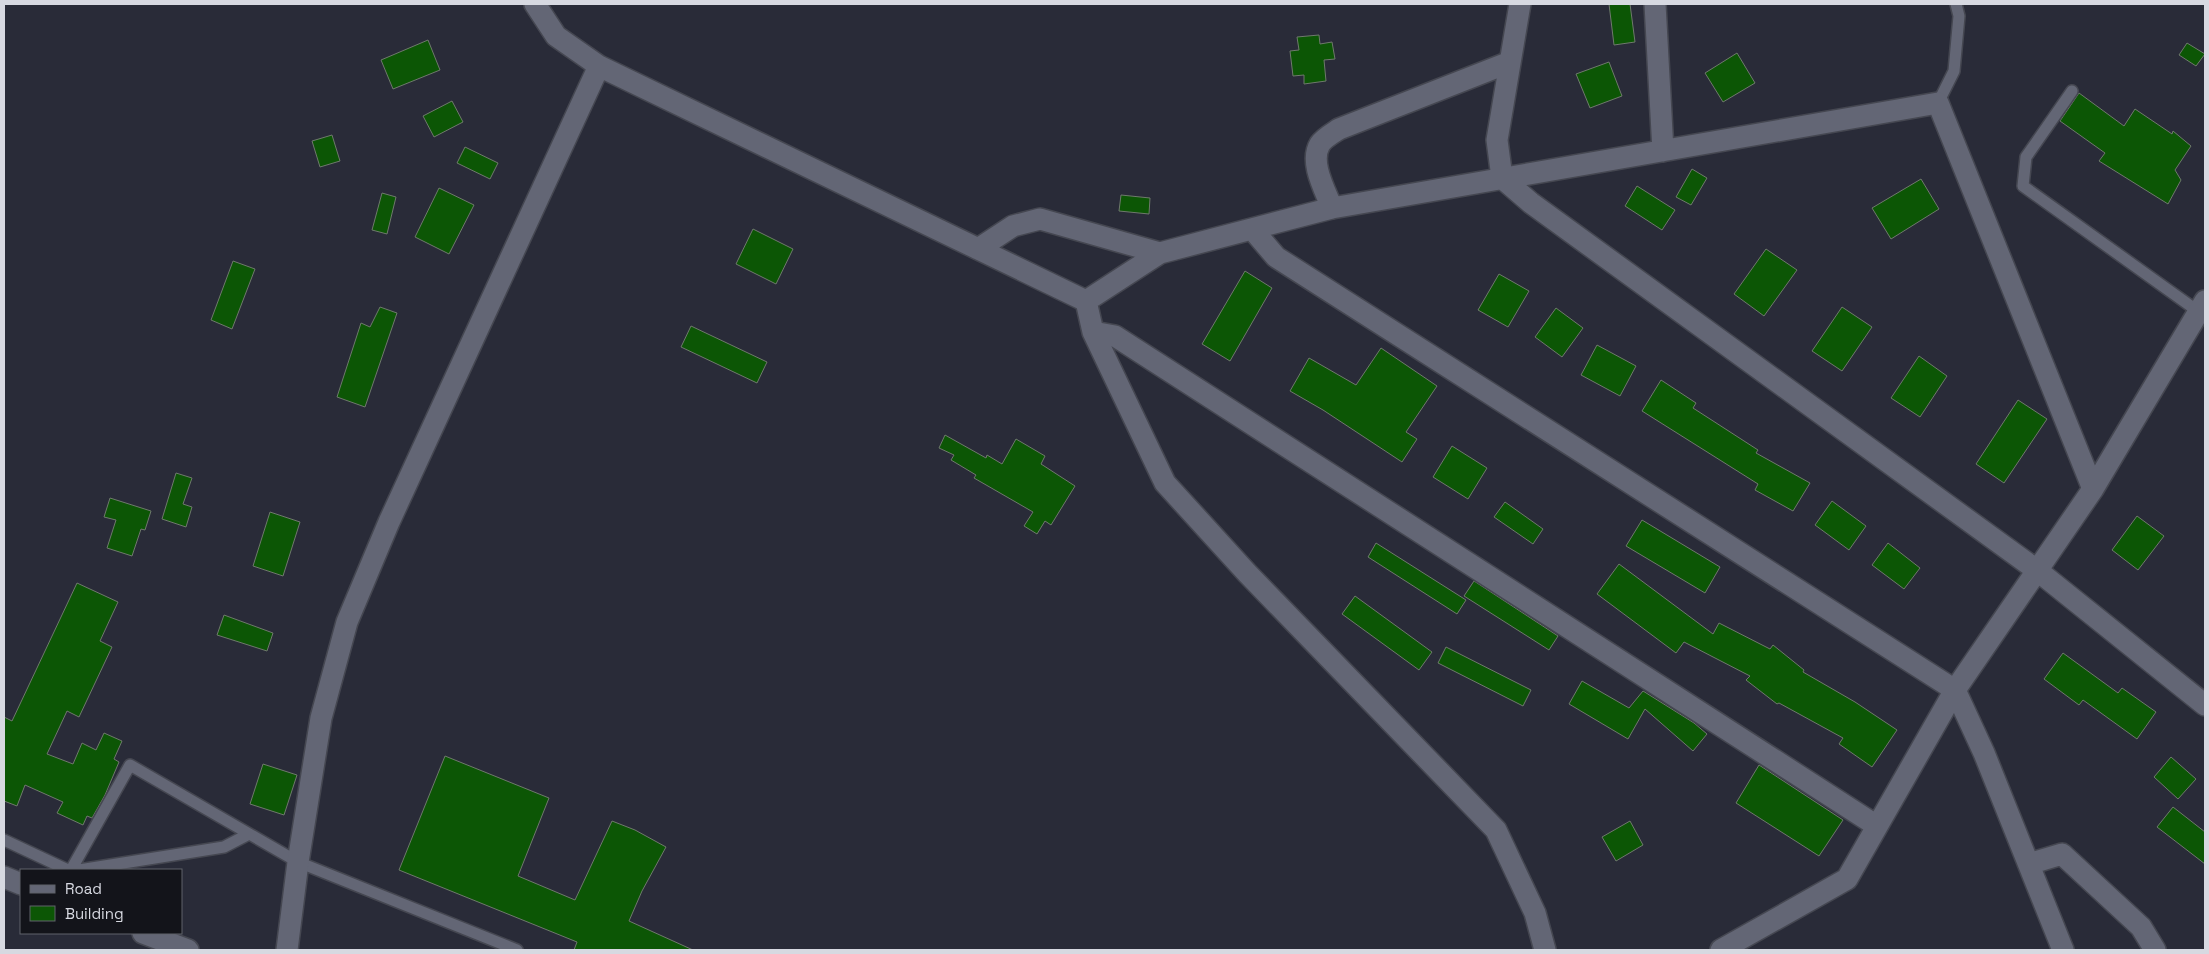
<svg xmlns="http://www.w3.org/2000/svg" width="2209" height="954" font-family="'Space Grotesk',sans-serif">
  <style>
    .building { fill: #0c5605; stroke: #6f796d }
    .lines { fill: none; stroke-linecap: round; stroke-linejoin: round }
    .lane-casing { stroke: #454751; stroke-width: 14 }
    .street-casing { stroke: #454751; stroke-width: 24 }
    .lane { stroke: #636675; stroke-width: 11 }
    .street { stroke: #636675; stroke-width: 21 }
  </style>
  <rect width="100%" height="100%" fill="#292b38"/>
  <!-- building -->
  <path class="building" d="M1609 4H1630L1635 42 1614 45Z
    M1319 35 1320 44 1332 42 1335 59 1324 60 1326 81 1304 84V75L1293 76 1290 51 1299 50 1297 37Z
    M428 40 440 70 393 89 381 60Z
    M2187 43 2205 54 2196 66 2179 55Z
    M1737 53 1755 83 1723 102 1705 73Z
    M1609 62 1622 96 1590 108 1576 74Z
    M2079 93 2124 126 2135 109 2172 134 2173 131 2191 146 2175 170 2181 180 2168 204 2099 161 2105 153 2060 121Z
    M452 101 463 122 434 137 423 116Z
    M332 135 340 161 320 167 312 141Z
    M465 147 498 163 490 179 457 163Z
    M1692 169 1707 178 1691 205 1676 197Z
    M1921 179 1939 209 1891 239 1872 208Z
    M1637 186 1675 210 1662 230 1625 206Z
    M439 188 474 205 449 254 415 237Z
    M382 193 396 197 387 234 372 230Z
    M1121 195 1150 198 1149 214 1119 211Z
    M753 229 793 249 776 284 736 264Z
    M1766 249 1797 270 1764 316 1734 294Z
    M233 261 255 269 232 329 211 320Z
    M1245 271 1272 288 1230 361 1202 344Z
    M1499 274 1529 291 1508 327 1478 310Z
    M380 307 397 313 365 407 337 397 361 323 370 327Z
    M1842 307 1872 327 1842 371 1812 351Z
    M1556 308 1583 328 1562 357 1535 337Z
    M691 326 767 362 757 383 681 347Z
    M1597 345 1636 366 1620 396 1581 375Z
    M1381 348 1437 386 1406 432 1417 439 1402 462 1323 410 1290 391 1309 358 1356 385Z
    M1919 356 1947 376 1920 417 1891 398Z
    M1661 380 1696 403 1693 408 1758 450 1756 453 1810 483 1793 511 1755 490 1758 484 1642 411Z
    M2018 400 2047 419 2004 483 1976 464Z
    M945 435 986 458 987 455 1002 464 1016 439 1045 456 1041 464 1075 486 1051 525 1045 521 1037 534 1024 526 1033 512 974 478 976 475 951 460 954 455 939 448Z
    M1452 446 1487 468 1468 499 1433 477Z
    M176 473 192 478 183 504 192 507 186 527 162 519Z
    M110 498 151 511 145 530 141 529 132 556 107 548 116 520 104 517Z
    M1832 501 1866 526 1849 550 1815 525Z
    M1505 502 1543 529 1533 544 1494 517Z
    M270 512 300 522 283 576 253 566Z
    M2137 516 2164 536 2138 570 2112 550Z
    M1642 520 1720 567 1705 593 1626 546Z
    M1376 543 1466 600 1457 614 1368 557Z
    M1888 543 1920 568 1904 589 1872 565Z
    M1619 564 1713 634 1719 623 1770 649 1773 645 1804 670 1803 672 1855 702 1897 730 1872 767 1839 744 1843 738 1779 703 1777 704 1746 680 1750 676 1684 642 1676 653 1597 594Z
    M1474 581 1558 636 1549 650 1464 596Z
    M77 583 118 602 100 641 112 647 79 717 67 711 47 754 73 764 82 743 96 750 104 733 122 741 114 759 119 762 105 795 92 818 87 816 83 825 57 813 63 802 25 785 17 806 4 801V717L12 721Z
    M1355 596 1432 652 1419 670 1342 614Z
    M224 615 273 633 267 651 217 635Z
    M1446 647 1531 690 1523 706 1438 663Z
    M2063 653 2118 693 2122 688 2156 712 2137 739 2083 700 2079 705 2044 679Z
    M1582 681 1629 708 1643 691 1694 723 1707 734 1693 751 1645 709 1628 739 1569 704Z
    M445 756 549 798 518 876 575 900 612 821 635 830 666 847 642 891 629 921 693 950H574L577 942 399 870Z
    M2171 757 2196 779 2178 799 2154 777Z
    M263 764 297 775 284 815 250 804Z
    M1759 765 1843 820 1819 856 1736 803Z
    M2173 807 2205 832V864L2157 827Z
    M1630 821 1643 845 1616 861 1602 837Z"/>
  <g class="lines">
    <!-- lane casing -->
    <g class="lane-casing">
      <path id="lane" d="M2072 91 2026 157 2023 186 2199 312
        M1938 103 1954 71 1959 16 1956 4
        M4 840 68 870
        M71 870 130 765 298 862 517 950
        M79 870 224 847 249 834"/>
    </g>
    <!-- street casing -->
    <g class="street-casing">
      <path id="street" d="M535 4 556 36 599 66 1086 301 1093 332 1165 483 1247 573 1496 830 1535 913 1545 950
        M1520 4 1497 140 1502 178 1531 203 2038 571 2205 705
        M1655 4 1663 151
        M1332 208C1325 190 1309 162 1320 144 1324 138 1333 133 1339 129L1510 62
        M1253 230 1276 257 1955 690 1984 753 2063 950
        M978 249 1013 226 1040 219 1160 253
        M1086 301 1160 253 1332 208 1938 103 2093 489
        M1093 332 1115 336 1877 826
        M2029 864 2062 854 2141 927 2155 950
        M4 877 21 884
        M143 933 188 950
        M287 950 298 862 321 718 347 622 389 522 599 66
        M1721 950 1847 879 1955 690 2093 489 2205 301"/>
    </g>
    <!-- lane -->
    <use href="#lane" class="lane"/>
    <!-- street -->
    <use href="#street" class="street"/>
  </g>
  <!-- border -->
  <rect width="2209" height="954" fill="none" stroke="#d7d9e1" stroke-width="10"/>
  <!-- legend -->
  <rect x="20" y="869" width="162" height="65" fill="#13141a" stroke="#61636a"/>
  <rect x="30" y="885" width="25" height="8" fill="#636675" stroke="#61636a"/>
  <text x="65" y="894" font-size="15" fill="#d7d9e1">Road</text>
  <rect x="30" y="906" width="25" height="15" fill="#0c5605" stroke="#61636a"/>
  <text x="65" y="919" font-size="15" fill="#d7d9e1">Building</text>
</svg>
